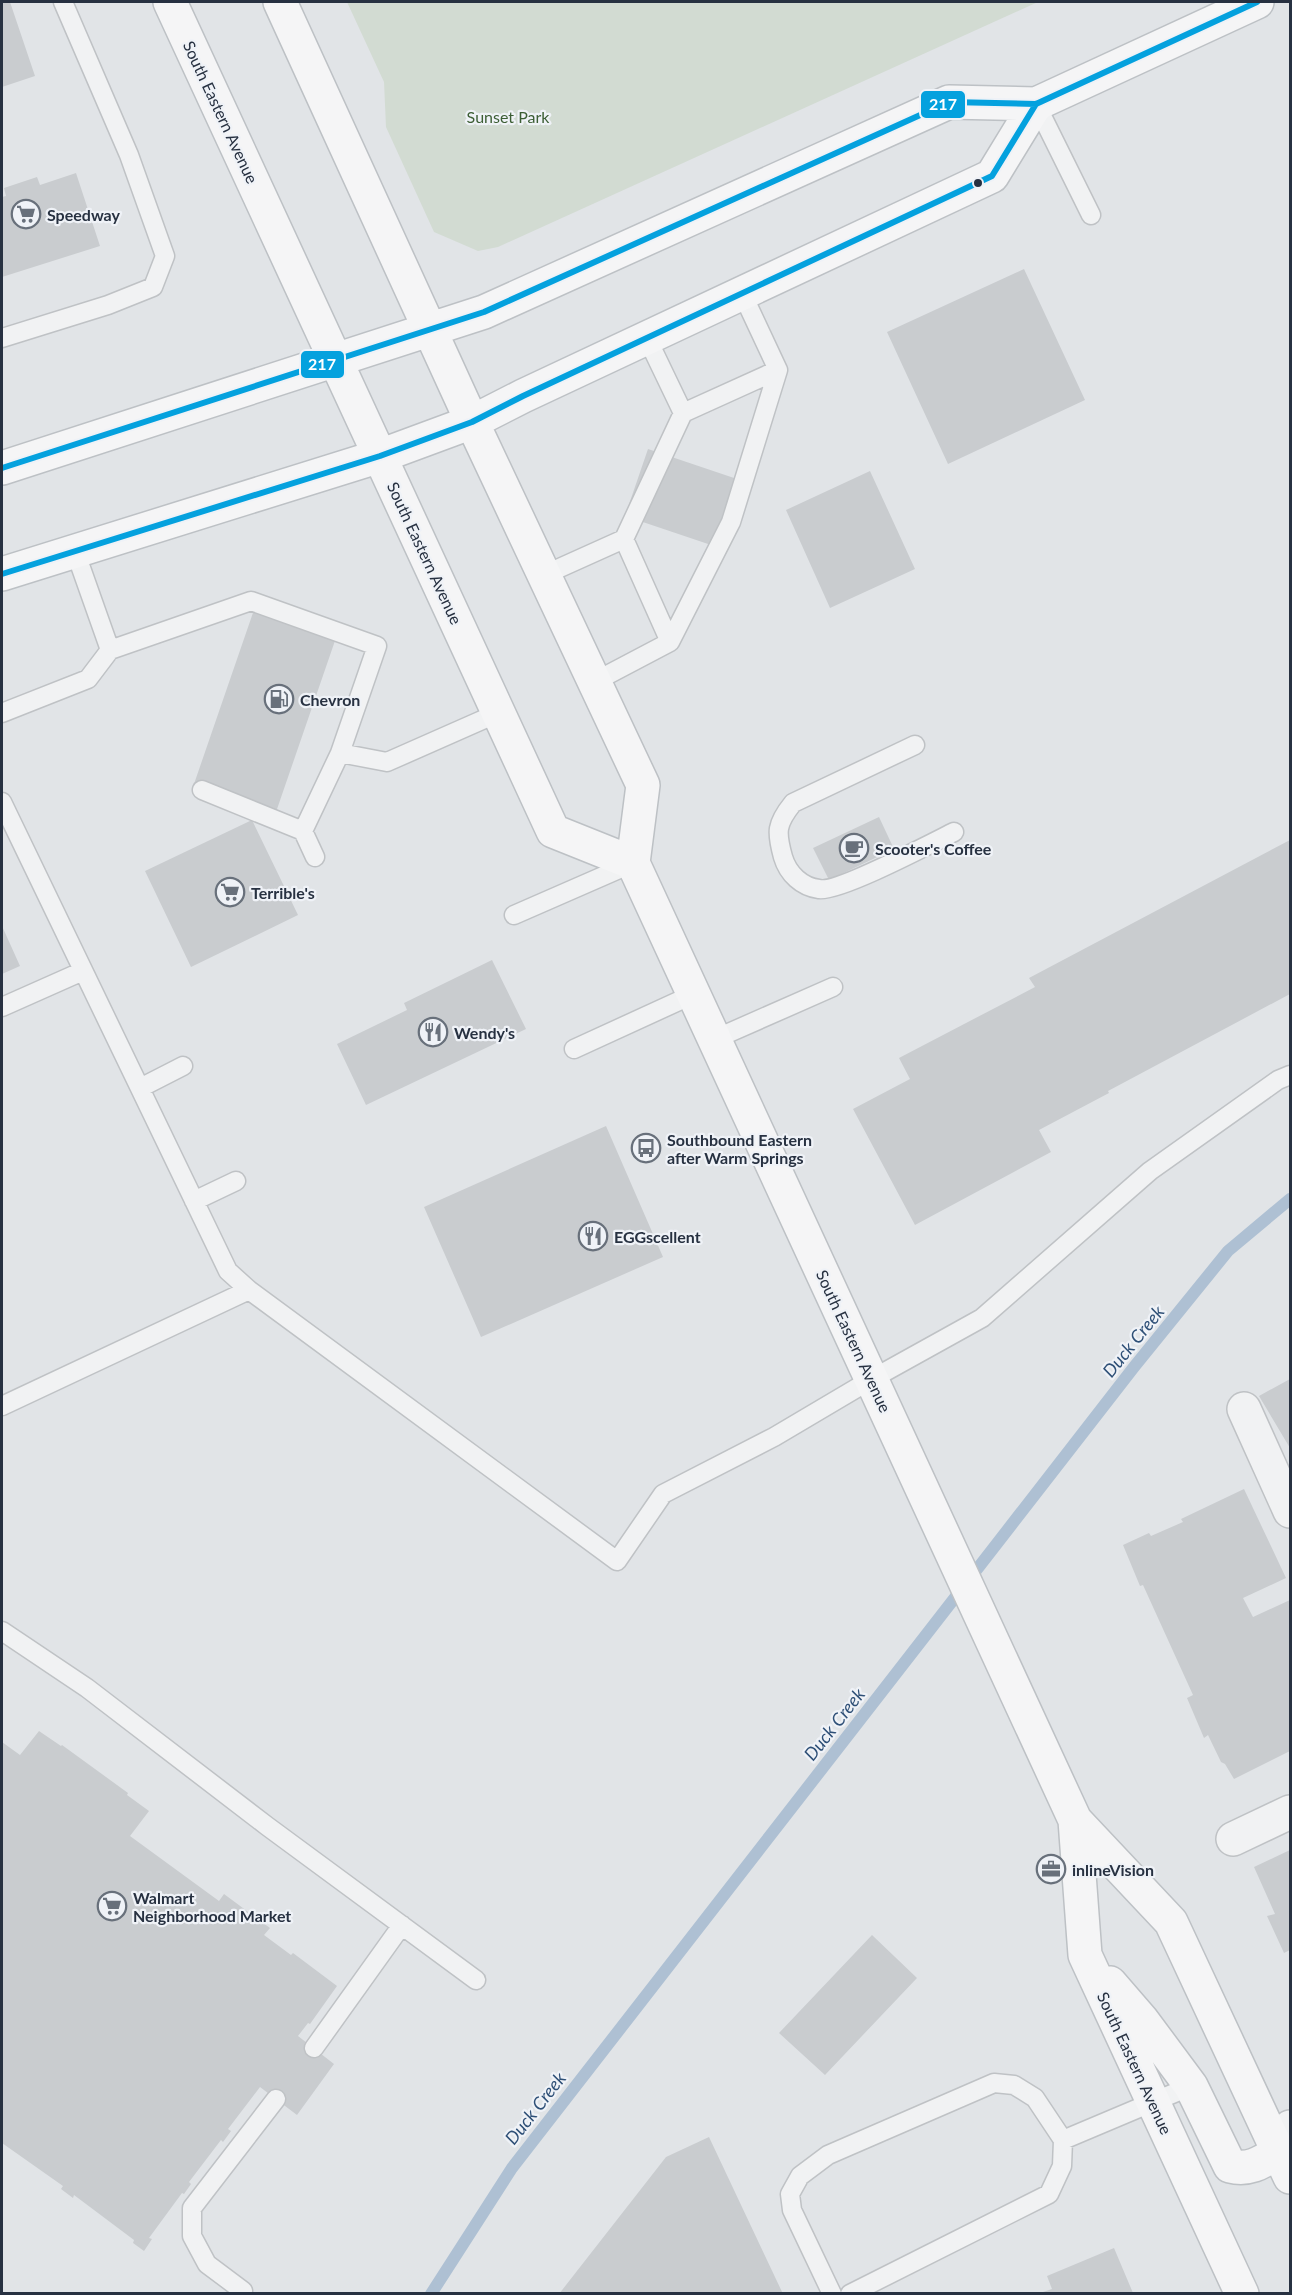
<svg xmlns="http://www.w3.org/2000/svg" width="1292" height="2295" font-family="Lato,sans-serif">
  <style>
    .green { fill: #d2dbd2 }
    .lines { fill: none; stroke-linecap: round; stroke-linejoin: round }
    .stream { stroke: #aec0d3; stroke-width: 12 }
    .building { fill: #c9cccf }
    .lane-casing { stroke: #bfc2c5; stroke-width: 21 }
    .street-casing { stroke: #bfc2c5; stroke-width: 36 }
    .primary-casing { stroke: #bdc1c5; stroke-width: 36 }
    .lane { stroke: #f1f2f3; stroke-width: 18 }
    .street { stroke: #f1f2f3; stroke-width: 33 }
    .primary { stroke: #f5f5f6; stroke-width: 33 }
    .bus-1-casing { stroke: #eff2f7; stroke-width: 10 }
    .bus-1 { stroke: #04a1de; stroke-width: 6 }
    .bus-dot { fill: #273141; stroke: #eff2f7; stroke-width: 2 }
    .labels { text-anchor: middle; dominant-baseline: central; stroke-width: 4.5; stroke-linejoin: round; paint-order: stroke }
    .street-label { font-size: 16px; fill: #273141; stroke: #eff2f7 }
    .park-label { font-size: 16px; fill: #3c5e34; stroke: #eff2f7 }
    .poi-label { font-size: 16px; font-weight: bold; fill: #273141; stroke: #eff2f7; text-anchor: start }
    .water-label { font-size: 18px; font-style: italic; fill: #2f5077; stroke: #eff2f7 }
    .line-badge { stroke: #eff2f7; stroke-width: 2 }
    .badge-label { font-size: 16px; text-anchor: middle; font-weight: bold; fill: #fff }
  </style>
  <rect width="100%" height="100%" fill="#e1e4e7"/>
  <!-- green -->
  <path class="green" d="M347 2H1038L498 247 478 251 434 232 386 127 384 82Z"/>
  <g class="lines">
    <!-- stream -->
    <path class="stream" d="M431 2294 512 2168 1134 1367 1228 1251 1290 1199"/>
  </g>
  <!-- building -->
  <path class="building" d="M2 2H10L35 76 2 87Z
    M76 173 100 246 2 277V197L6 196 4 188 37 177 40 185Z
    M1024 269 1085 400 948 464 887 332Z
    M648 449 737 479 714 546 625 516Z
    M870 471 915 569 830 608 786 510Z
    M256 604 338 632 276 812 194 784Z
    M879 817 894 849 829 880 813 848Z
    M252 820 298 915 191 967 145 871Z
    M1290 840V994L1108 1091 1109 1093 1039 1130 1051 1152 915 1225 853 1109 910 1079 899 1058 1035 987 1029 978Z
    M2 926 20 966 2 974Z
    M492 960 526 1029 366 1105 337 1044 407 1010 404 1003Z
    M606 1126 663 1257 481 1337 424 1207Z
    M1290 1379V1448L1259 1396Z
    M1244 1489 1286 1578 1243 1598 1253 1617 1290 1600V1751L1234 1779 1225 1764 1221 1762 1208 1735 1204 1738 1187 1698 1193 1695 1143 1585 1140 1586 1123 1545 1149 1533 1151 1536 1183 1522 1181 1519Z
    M39 1731 61 1746 62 1745 128 1793 127 1795 149 1811 130 1836 219 1901 224 1894 270 1928 264 1935 291 1955 293 1953 337 1986 310 2024 308 2023 298 2036 334 2064 297 2115 260 2087 228 2129 231 2131 223 2142 221 2140 189 2182 191 2184 184 2194 182 2193 149 2238 152 2239 144 2251 133 2243 134 2240 74 2195 73 2198 61 2189 63 2186 2 2143V1742L20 1755Z
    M1290 1850V1950L1284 1953 1267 1916 1275 1914 1254 1867Z
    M872 1935 917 1978 825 2075 779 2033Z
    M709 2137 783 2294H559L666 2157Z
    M1114 2248 1133 2293H1040L1052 2289 1047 2276Z"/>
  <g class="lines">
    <!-- lane casing -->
    <g class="lane-casing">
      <path id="lane" d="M1036 104 1091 215
        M2 338 108 305 153 287 165 256 129 155 63 2
        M683 413 778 370
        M624 539 670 642
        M75 551 110 650
        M544 575 624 539 683 413 647 338
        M594 682 670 642 731 522 778 370 742 293
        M2 713 88 679 110 650 251 601 377 646 340 753 387 762 498 713
        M915 745 793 803C776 824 776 832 783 857 788 874 802 887 819 889 837 893 932 843 954 832
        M202 790 303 831 315 857
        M2 802 228 1271 249 1290 617 1561 663 1494 774 1437 872 1379 982 1318 1150 1171 1278 1080 1290 1075
        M303 831 340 753
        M514 915 633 863
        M2 1007 83 971
        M715 1039 833 987
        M574 1049 694 994
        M140 1088 183 1066
        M194 1201 236 1181
        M2 1406 249 1290
        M2 1631 87 1688 267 1826 476 1980
        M314 2048 402 1925
        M241 2294 243 2291 207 2264 192 2236V2208L276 2099
        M832 2294 792 2210 790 2194 800 2176 828 2155 994 2083 1014 2085 1035 2098 1063 2140
        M850 2294 1049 2194 1062 2166 1063 2140 1191 2086"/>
    </g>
    <!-- street casing -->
    <g class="street-casing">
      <path id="street" d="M1244 1409 1290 1511
        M1233 1839 1290 1812
        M1278 2152 1290 2127"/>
    </g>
    <!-- primary casing -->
    <g class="primary-casing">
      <path id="primary" d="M170 2 553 831 633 863
        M280 2 472 422 643 785 633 863 1075 1820 1171 1922 1290 2177
        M2 468 484 312 949 102 1036 104 1257 2
        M2 574 380 456 472 422 523 396 992 176 1036 104
        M1075 1820 1085 1955 1242 2294
        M1110 1983 1142 2020 1191 2086 1230 2166C1250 2171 1262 2162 1278 2152"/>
    </g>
    <!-- lane -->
    <use href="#lane" class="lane"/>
    <!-- street -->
    <use href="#street" class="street"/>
    <!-- primary -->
    <use href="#primary" class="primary"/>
    <!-- bus-1 casing -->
    <g class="bus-1-casing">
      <path id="bus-1" d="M2 468 484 312 949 102 1036 104 1257 2
        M2 574 380 456 472 422 523 396 992 176 1036 104"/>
    </g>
    <!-- bus-1 -->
    <use href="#bus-1" class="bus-1"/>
  </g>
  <!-- icons -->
  <defs>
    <g id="supermarket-ring" transform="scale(1.5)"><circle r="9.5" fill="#eff2f7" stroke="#68707b" stroke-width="1.5"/><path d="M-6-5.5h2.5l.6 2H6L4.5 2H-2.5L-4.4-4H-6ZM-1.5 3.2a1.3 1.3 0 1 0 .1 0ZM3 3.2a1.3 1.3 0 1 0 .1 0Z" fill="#68707b"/></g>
    <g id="fuel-ring" transform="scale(1.5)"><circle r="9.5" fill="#eff2f7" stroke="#68707b" stroke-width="1.5"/><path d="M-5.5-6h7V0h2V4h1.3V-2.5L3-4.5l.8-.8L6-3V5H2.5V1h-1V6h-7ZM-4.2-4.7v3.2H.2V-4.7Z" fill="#68707b"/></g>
    <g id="cafe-ring" transform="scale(1.5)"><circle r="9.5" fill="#eff2f7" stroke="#68707b" stroke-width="1.5"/><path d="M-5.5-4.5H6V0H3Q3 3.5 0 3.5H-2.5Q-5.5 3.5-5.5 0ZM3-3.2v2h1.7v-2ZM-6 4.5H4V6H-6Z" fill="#68707b"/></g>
    <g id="restaurant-ring" transform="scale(1.5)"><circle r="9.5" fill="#eff2f7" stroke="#68707b" stroke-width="1.5"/><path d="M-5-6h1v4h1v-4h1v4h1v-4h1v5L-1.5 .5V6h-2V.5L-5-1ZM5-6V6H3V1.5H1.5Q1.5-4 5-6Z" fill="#68707b"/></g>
    <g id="bus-ring" transform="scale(1.5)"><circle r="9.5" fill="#eff2f7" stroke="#68707b" stroke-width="1.5"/><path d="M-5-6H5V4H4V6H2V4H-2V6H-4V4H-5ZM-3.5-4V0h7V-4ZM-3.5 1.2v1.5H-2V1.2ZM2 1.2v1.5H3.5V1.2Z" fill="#68707b"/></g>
    <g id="office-ring" transform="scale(1.5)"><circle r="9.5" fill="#eff2f7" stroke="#68707b" stroke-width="1.5"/><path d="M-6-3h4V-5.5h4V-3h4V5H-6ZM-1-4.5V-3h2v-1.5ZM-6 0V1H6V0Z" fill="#68707b"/></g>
  </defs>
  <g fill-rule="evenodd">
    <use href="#supermarket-ring" x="26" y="214"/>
    <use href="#fuel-ring" x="279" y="699"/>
    <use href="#cafe-ring" x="854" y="848"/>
    <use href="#supermarket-ring" x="230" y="892"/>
    <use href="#restaurant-ring" x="433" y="1032"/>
    <use href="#bus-ring" x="646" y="1148"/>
    <use href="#restaurant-ring" x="593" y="1236"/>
    <use href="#office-ring" x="1051" y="1869"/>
    <use href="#supermarket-ring" x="112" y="1906"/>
  </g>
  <!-- markers -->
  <circle class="bus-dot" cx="978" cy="183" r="5"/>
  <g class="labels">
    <!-- street labels -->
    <g class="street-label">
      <text transform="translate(221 112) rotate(65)">South Eastern Avenue</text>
      <text transform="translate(425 553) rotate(65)">South Eastern Avenue</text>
      <text transform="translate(854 1341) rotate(65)">South Eastern Avenue</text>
      <text transform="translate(1135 2063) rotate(65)">South Eastern Avenue</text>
    </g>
    <!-- park labels -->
    <g class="park-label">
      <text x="508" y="116">Sunset Park</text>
    </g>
    <!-- poi labels -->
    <g class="poi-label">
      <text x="47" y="214">Speedway</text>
      <text x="300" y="699">Chevron</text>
      <text x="875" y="848">Scooter's Coffee</text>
      <text x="251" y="892">Terrible's</text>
      <text x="454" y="1032">Wendy's</text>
      <text x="667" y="1139">Southbound Eastern<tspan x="667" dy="18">after Warm Springs</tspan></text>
      <text x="614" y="1236">EGGscellent</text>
      <text x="1072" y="1869">inlineVision</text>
      <text x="133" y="1897">Walmart<tspan x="133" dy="18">Neighborhood Market</tspan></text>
    </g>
    <!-- water labels -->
    <g class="water-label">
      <text transform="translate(1133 1341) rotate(-51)">Duck Creek</text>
      <text transform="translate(834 1724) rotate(-52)">Duck Creek</text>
      <text transform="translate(535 2108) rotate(-52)">Duck Creek</text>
    </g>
  </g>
  <g class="line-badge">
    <rect x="920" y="90" width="46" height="29" rx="6" fill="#04a1de"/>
    <rect x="300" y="350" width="45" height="29" rx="6" fill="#04a1de"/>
  </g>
  <g class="badge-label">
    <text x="943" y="110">217</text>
    <text x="322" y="370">217</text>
  </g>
  <!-- border -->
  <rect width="1292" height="2295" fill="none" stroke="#273141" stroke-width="6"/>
</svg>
